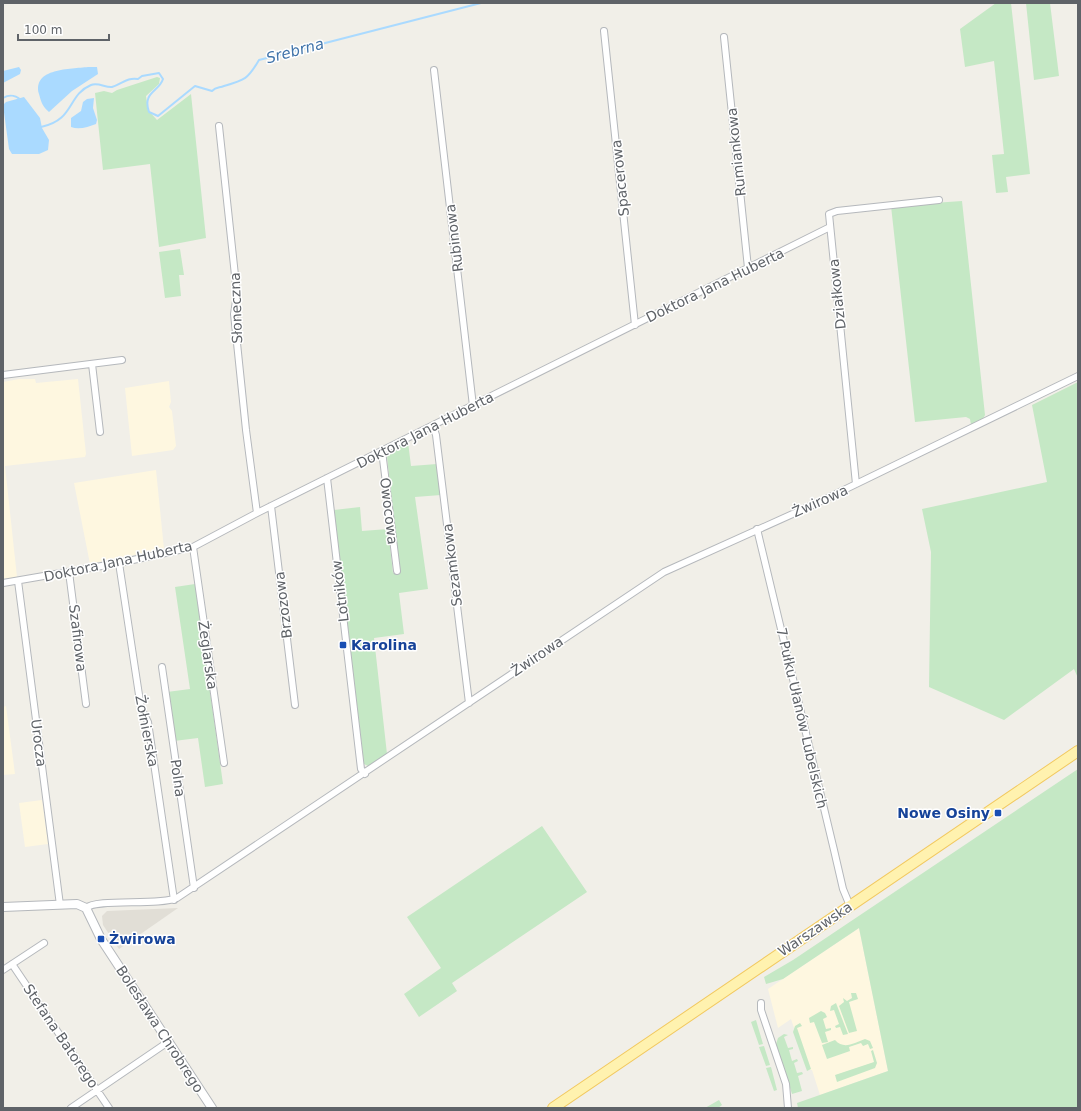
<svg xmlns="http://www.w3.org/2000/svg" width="1081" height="1111" font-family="'DejaVu Sans',sans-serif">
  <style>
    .commercial { fill: #fef7e0 }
    .education { fill: #e1ded6 }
    .green { fill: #c5e8c5 }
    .water { fill: #aadaff }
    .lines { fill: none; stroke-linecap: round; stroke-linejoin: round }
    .stream { stroke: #aadaff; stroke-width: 2 }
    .minor-casing { stroke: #b5b8bc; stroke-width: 8 }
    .tertiary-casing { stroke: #b5b8bc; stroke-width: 10 }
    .primary-casing { stroke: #f2c960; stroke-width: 12 }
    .minor { stroke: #fff; stroke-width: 6 }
    .tertiary { stroke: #fff; stroke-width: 8 }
    .primary { stroke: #fff2af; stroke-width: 10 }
    .transit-dot { fill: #1a4fb4; stroke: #fff; stroke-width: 1.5 }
    .labels { text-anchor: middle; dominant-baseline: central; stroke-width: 3; stroke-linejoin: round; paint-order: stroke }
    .street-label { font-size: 14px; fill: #5f6368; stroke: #fff }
    .transit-label { font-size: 14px; font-weight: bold; fill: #164399; stroke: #fff; text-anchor: start }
    .water-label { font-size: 15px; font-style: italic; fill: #4174aa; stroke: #fff }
  </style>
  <rect width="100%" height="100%" fill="#f1efe8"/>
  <!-- commercial -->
  <path class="commercial" d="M19 379H35L36 383 78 379 86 454 85 457 5 466 17 577 3 579V382Z
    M169 381 171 402 169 407 172 411 176 446 173 450 132 456 125 388Z
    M156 470 164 549 124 557 118 556 116 558 90 564 74 483Z
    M6 706 15 774 3 775V707Z
    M42 800 48 844 25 847 19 803Z
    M859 928 888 1071 820 1095 812 1070H808L791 1019 778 1028 768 989Z"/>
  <!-- education -->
  <path class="education" d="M178 908 119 949 103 925 102 916 107 911Z"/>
  <!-- green -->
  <path class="green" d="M996 3H1011L1030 174 1006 177 1008 192 996 193 992 155 1004 154 994 61 965 67 960 29Z
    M1026 3H1050L1059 76 1034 80Z
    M157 77 160 78 159 84 146 96 148 110 157 120 191 94 206 238 159 247 150 164 103 170 95 93 104 91 112 93 117 90Z
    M962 201 985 415 983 419 971 425 970 419 966 417 915 422 891 206Z
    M180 249 184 275H179L181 296 165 298 159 252Z
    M1078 382V678L1074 669 1004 720 929 687 931 552 922 509 1047 482 1032 405Z
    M408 442 411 466 437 464 441 495 415 497 428 589 399 593 404 634 374 638 387 754 368 766 364 764 334 510 360 507 362 531 388 529 393 573H400L387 457 388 452Z
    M195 584 223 784 205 787 198 738 174 741 167 692 190 689 175 587Z
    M1078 769V1108H798L797 1103 888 1071 859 928 783 979 766 984 764 977 793 960Z
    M542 826 587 892 452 983 457 991 419 1017 404 994 441 968 407 917Z
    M851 993H856L858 999 849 1002 857 1031 849 1033 839 1006 844 1002 843 998 847 1001 852 998Z
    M836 1003 848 1034 843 1035 840 1027 836 1028 835 1026 839 1024 834 1010 830 1011 831 1006Z
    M821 1011 825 1013 827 1017 823 1019 826 1029 831 1028V1030L825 1032 828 1042 822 1043 814 1022 810 1023 809 1018Z
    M756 1020 763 1044 759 1045 751 1022Z
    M800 1023 802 1026 797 1028 811 1069 807 1071 793 1032 795 1026Z
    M784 1034 788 1035 784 1037 788 1048 793 1047V1049L789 1050 792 1061 797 1059 798 1061 794 1063 797 1073 802 1072 803 1074 798 1076 802 1091 792 1094 776 1044 778 1038Z
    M865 1039 870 1041 873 1048 870 1049 868 1044 863 1046 861 1043 849 1047 850 1051 827 1059 822 1045 835 1040C844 1050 854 1043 865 1039Z
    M764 1046 770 1065 766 1066 759 1047Z
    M873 1050 877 1063 875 1068 837 1082 835 1075 874 1062 871 1051Z
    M771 1067 777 1090 774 1091 766 1068Z
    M719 1100 722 1105 718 1108H705Z"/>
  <!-- water -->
  <path class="water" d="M19 67 21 70 20 74 3 83V71Z
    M88 67H97L98 74 72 91 49 112C43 107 41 102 39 94 32 68 71 69 88 67Z
    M24 97 40 118 42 128 49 140 48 150 39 154H12L9 149 3 105 6 102Z
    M94 98 93 108 97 120 96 124C88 127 79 130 71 127V118L81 111 83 102 87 99Z"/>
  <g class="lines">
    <!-- stream -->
    <path class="stream" d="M3 98C10 94 15 95 21 100
      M41 127C75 120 67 95 91 85 98 82 106 88 112 87 122 84 127 77 138 79L142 76 159 73 163 79C159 92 142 92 149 112L158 116 195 86 212 91C216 87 219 88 224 86 245 80 248 79 259 60L481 3"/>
    <!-- minor casing -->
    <g class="minor-casing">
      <path id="minor" d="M604 31 635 325
        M724 37 748 268
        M434 70 473 406
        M219 126 237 294 234 314 246 430 257 513
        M92 364 100 432
        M3 375 122 360
        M433 426 436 435 469 703
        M382 451 397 571
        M327 478 361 769 365 774
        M856 484 829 214 837 211 939 200
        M271 506 295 705
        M757 529 834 850 843 889 850 906
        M193 547 224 763
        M119 563 141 708 148 722 174 900
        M69 572 86 704
        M18 581 60 905
        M3 583 119 563 193 547 257 513 830 227
        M162 667 194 888
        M86 908C96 898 158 906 177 898L664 572 817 503 1078 376
        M12 964 109 1108
        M3 970 44 943
        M761 1003V1010L786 1084 788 1108
        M71 1108 168 1042"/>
    </g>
    <!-- tertiary casing -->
    <g class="tertiary-casing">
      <path id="tertiary" d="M3 907 77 904 86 908 101 939 212 1108"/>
    </g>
    <!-- primary casing -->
    <g class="primary-casing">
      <path id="primary" d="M553 1108 1078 751"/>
    </g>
    <!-- minor -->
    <use href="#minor" class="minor"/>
    <!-- tertiary -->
    <use href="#tertiary" class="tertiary"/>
    <!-- primary -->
    <use href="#primary" class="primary"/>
  </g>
  <!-- markers -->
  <g class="transit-dot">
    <rect x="339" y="641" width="8" height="8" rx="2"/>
    <rect x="994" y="809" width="8" height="8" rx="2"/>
    <rect x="97" y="935" width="8" height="8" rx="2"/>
  </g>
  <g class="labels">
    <!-- street labels -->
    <g class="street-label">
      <text transform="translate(736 152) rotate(-96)">Rumiankowa</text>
      <text transform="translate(620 178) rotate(-96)">Spacerowa</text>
      <text transform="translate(454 238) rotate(-97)">Rubinowa</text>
      <text transform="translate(715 285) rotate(-26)">Doktora Jana Huberta</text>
      <text transform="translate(837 294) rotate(-96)">Działkowa</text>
      <text transform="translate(236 308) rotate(-92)">Słoneczna</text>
      <text transform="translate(425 430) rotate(-27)">Doktora Jana Huberta</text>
      <text transform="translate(820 501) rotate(-24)">Żwirowa</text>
      <text transform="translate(389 511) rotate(83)">Owocowa</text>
      <text transform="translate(118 561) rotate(-12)">Doktora Jana Huberta</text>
      <text transform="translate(452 565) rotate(-97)">Sezamkowa</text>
      <text transform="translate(340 591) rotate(-97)">Lotników</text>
      <text transform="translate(283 605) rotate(-97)">Brzozowa</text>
      <text transform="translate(78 638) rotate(83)">Szafirowa</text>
      <text transform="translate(208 655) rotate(82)">Żeglarska</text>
      <text transform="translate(537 656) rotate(-34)">Żwirowa</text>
      <text transform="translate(802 718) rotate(77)">7 Pułku Ułanów Lubelskich</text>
      <text transform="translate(147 731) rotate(79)">Żołnierska</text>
      <text transform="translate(39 743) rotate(83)">Urocza</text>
      <text transform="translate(178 778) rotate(82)">Polna</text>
      <text transform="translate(815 929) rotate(-34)">Warszawska</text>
      <text transform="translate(160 1029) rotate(57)">Bolesława Chrobrego</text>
      <text transform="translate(61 1036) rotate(56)">Stefana Batorego</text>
    </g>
    <!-- transit labels -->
    <g class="transit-label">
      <text x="351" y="645">Karolina</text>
      <text x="990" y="813" text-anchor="end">Nowe Osiny</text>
      <text x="109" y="939">Żwirowa</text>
    </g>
    <!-- water labels -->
    <g class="water-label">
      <text transform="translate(295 51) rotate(-15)">Srebrna</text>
    </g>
  </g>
  <!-- border -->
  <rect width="1081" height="1111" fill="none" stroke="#5f6368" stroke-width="8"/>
  <!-- scale -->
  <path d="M18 34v6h91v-6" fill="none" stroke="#5f6368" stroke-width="2"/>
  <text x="24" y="34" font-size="12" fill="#5f6368" stroke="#ffffff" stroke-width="3" paint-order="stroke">100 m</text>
</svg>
